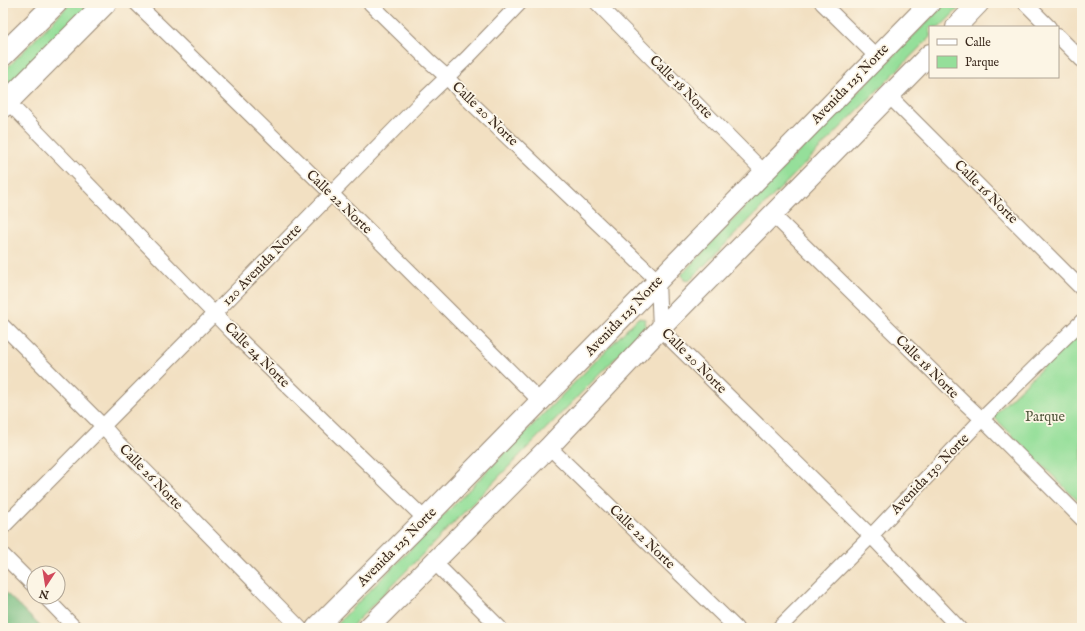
<svg xmlns="http://www.w3.org/2000/svg" width="1085" height="631" font-family="'IM FELL English',serif">
  <style>
    .green { fill: #95df9a; stroke: #68845c }
    .forest { fill: #78be82; stroke: #5a7450 }
    .lines { fill: none; stroke-linecap: round; stroke-linejoin: round }
    .minor-casing { stroke: #968570; stroke-width: 16 }
    .secondary-casing { stroke: #968570; stroke-width: 22 }
    .primary-casing { stroke: #968570; stroke-width: 24 }
    .minor { stroke: #fff; stroke-width: 14 }
    .secondary { stroke: #fff; stroke-width: 20 }
    .primary { stroke: #fff; stroke-width: 22 }
    .labels { text-anchor: middle; dominant-baseline: central; stroke-width: 3.5; stroke-linejoin: round; paint-order: stroke }
    .street-label { font-size: 14px; fill: #3b2a1e; stroke: #fcf5e5 }
    .park-label { font-size: 14px; fill: #52573d; stroke: #fcf5e5 }
  </style>
  <rect width="100%" height="100%" fill="#fcf5e5"/>
  <filter id="ink" filterUnits="userSpaceOnUse"><feTurbulence type="fractalNoise" baseFrequency=".025" numOctaves="2"/><feDisplacementMap in="SourceGraphic" scale="8" xChannelSelector="R" yChannelSelector="G"/><feConvolveMatrix kernelMatrix="1 2 1 2 8 2 1 2 1" color-interpolation-filters="sRGB"/></filter>
  <filter id="wash" filterUnits="userSpaceOnUse"><feTurbulence type="fractalNoise" baseFrequency=".012" numOctaves="4" result="noise"/><feDisplacementMap in="SourceGraphic" scale="16" xChannelSelector="R" yChannelSelector="G"/><feGaussianBlur stdDeviation="0.9" result="paint"/><feColorMatrix in="noise" values="0 0 0 0 0 0 0 0 0 0 0 0 0 0 0 0 0 1.4 0 .05"/><feComposite in="paint" operator="in"/></filter>
  <g filter="url(#wash)">
    <rect width="100%" height="100%" fill="#f2e0c2"/>
    <!-- green -->
    <path class="green" d="M71 3H91L3 93V72Z
      M946 3H964L940 27H930V37L689 281 684 280 682 274 769 182Z
      M638 318 645 319 646 327 350 628H333Z
      M1082 329V505L993 416Z"/>
    <!-- forest -->
    <path class="forest" d="M3 590 42 628H3Z"/>
  </g>
  <g filter="url(#ink)">
    <g class="lines">
      <!-- minor casing -->
      <g class="minor-casing">
        <path id="minor" d="M136 3 348 210 540 401
          M370 3 429 61 447 77 461 93 658 281 660 329 871 536 959 628
          M597 3 764 172
          M822 3 877 57
          M1025 3 1049 27
          M1058 36 1082 60
          M889 96 1082 289
          M8 102 233 333 425 519
          M772 214 966 404 982 419 1082 519
          M3 326 103 426 118 443 300 628
          M549 447 736 628
          M3 527 215 313 421 102 467 58 520 3
          M3 555 34 586
          M434 562 500 628
          M45 597 75 628
          M779 628 871 536 982 419 1082 321"/>
      </g>
      <!-- secondary casing -->
      <g class="secondary-casing">
        <path id="secondary" d="M956 27 979 3
          M316 628 425 519 930 3
          M368 628 549 447 660 329 930 54"/>
      </g>
      <!-- primary casing -->
      <g class="primary-casing">
        <path id="primary" d="M3 55 56 3
          M3 106 105 3"/>
      </g>
      <!-- minor -->
      <use href="#minor" class="minor"/>
      <!-- secondary -->
      <use href="#secondary" class="secondary"/>
      <!-- primary -->
      <use href="#primary" class="primary"/>
    </g>
  </g>
  <g class="labels">
    <!-- street labels -->
    <g class="street-label">
      <text transform="translate(850 84) rotate(-46)">Avenida 125 Norte</text>
      <text transform="translate(681 87) rotate(45)">Calle 18 Norte</text>
      <text transform="translate(485 114) rotate(44)">Calle 20 Norte</text>
      <text transform="translate(986 192) rotate(45)">Calle 16 Norte</text>
      <text transform="translate(339 202) rotate(44)">Calle 22 Norte</text>
      <text transform="translate(262 265) rotate(-46)">120 Avenida Norte</text>
      <text transform="translate(624 316) rotate(-46)">Avenida 125 Norte</text>
      <text transform="translate(257 355) rotate(45)">Calle 24 Norte</text>
      <text transform="translate(694 361) rotate(45)">Calle 20 Norte</text>
      <text transform="translate(927 367) rotate(45)">Calle 18 Norte</text>
      <text transform="translate(930 474) rotate(-46)">Avenida 130 Norte</text>
      <text transform="translate(151 477) rotate(46)">Calle 26 Norte</text>
      <text transform="translate(642 537) rotate(44)">Calle 22 Norte</text>
      <text transform="translate(397 547) rotate(-45)">Avenida 125 Norte</text>
    </g>
    <!-- park labels -->
    <g class="park-label">
      <text x="1045" y="417">Parque</text>
    </g>
  </g>
  <!-- margin -->
  <rect width="1085" height="631" fill="none" stroke="#fcf5e5" stroke-width="16"/>
  <!-- legend -->
  <rect x="929" y="26" width="130" height="52" fill="#fcf5e5" stroke="#afa495"/>
  <rect x="937" y="39" width="20" height="6" fill="#ffffff" stroke="#afa495"/>
  <text x="965" y="46" font-size="12" fill="#3b2a1e">Calle</text>
  <rect x="937" y="56" width="20" height="12" fill="#95df9a" stroke="#afa495"/>
  <text x="965" y="66" font-size="12" fill="#3b2a1e">Parque</text>
  <!-- north arrow -->
  <g transform="translate(46 585) rotate(192)"><circle r="19" fill="#fcf5e5" stroke="#afa495"/>
  <path d="M0-3L7 15L0 10L-7 15Z" fill="#d1495b"/>
  <text y="-6" font-size="11" font-weight="bold" text-anchor="middle" fill="#3b2a1e">N</text>
  </g>
</svg>
